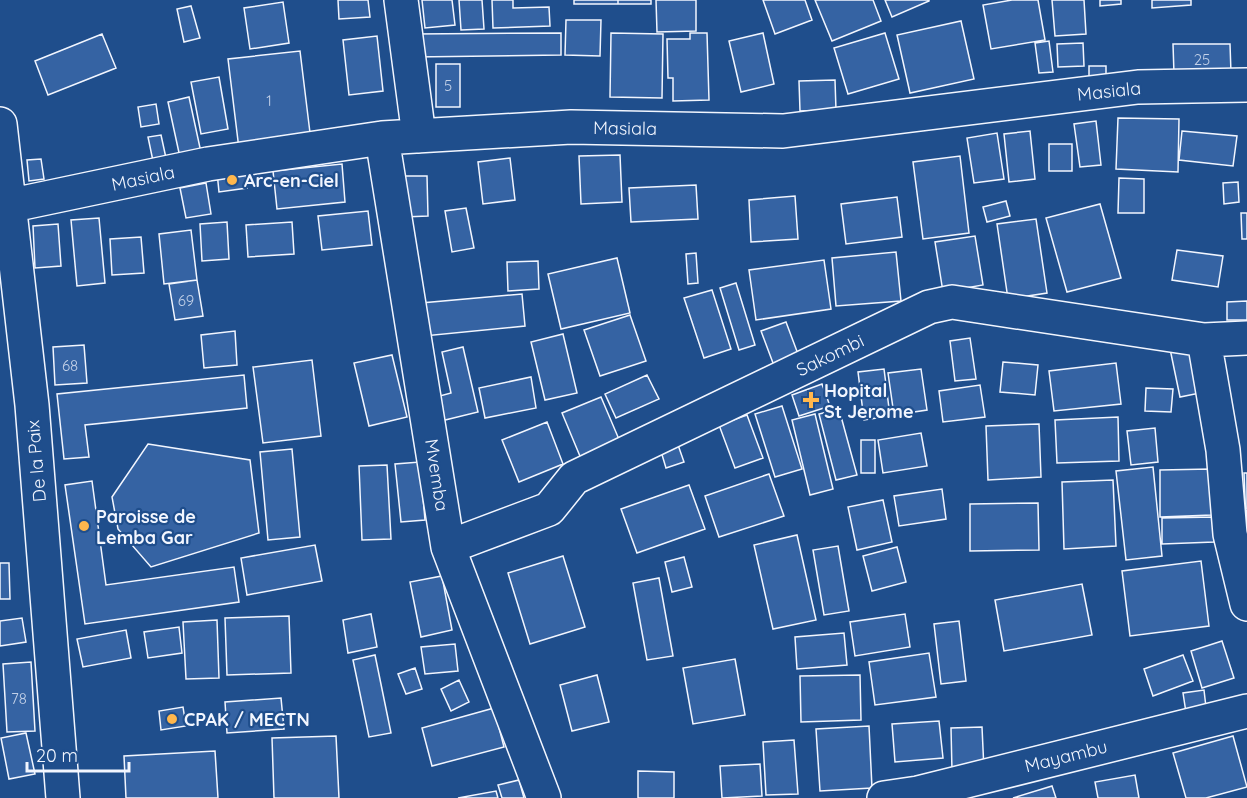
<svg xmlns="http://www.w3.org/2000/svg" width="1247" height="798" font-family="Quicksand,sans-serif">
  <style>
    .building { fill: #3563a3; stroke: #f2f6ff; stroke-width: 1.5 }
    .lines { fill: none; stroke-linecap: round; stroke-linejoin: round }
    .minor-casing { stroke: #f2f6ff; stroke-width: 36 }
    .minor { stroke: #1f4e8c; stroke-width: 33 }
    .poi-dot { fill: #ffb74d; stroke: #1f4e8c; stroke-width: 2 }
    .labels { text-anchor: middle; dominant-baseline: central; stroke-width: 4.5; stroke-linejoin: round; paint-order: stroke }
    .number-label { font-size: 15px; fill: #c3d1e8 }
    .street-label { font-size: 18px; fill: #f2f6ff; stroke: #1f4e8c }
    .poi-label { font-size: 18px; font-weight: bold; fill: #f2f6ff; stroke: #1f4e8c; text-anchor: start }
  </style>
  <rect width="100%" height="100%" fill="#1f4e8c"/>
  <!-- building -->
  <path class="building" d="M338 0H368L370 17 339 19Z
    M422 0H452L455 25 425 28Z
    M459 0H482L484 29 461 30Z
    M492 0H513V8L549 7 550 26 493 28Z
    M574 0H618V4H574Z
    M618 0H651V4H618Z
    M656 0H696V31L657 32Z
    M763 0H805L812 20 775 34Z
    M815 0H873L881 21 832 41Z
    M885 0H929V1L892 17Z
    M1012 0H1038L1045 40 991 49 983 5Z
    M1052 0H1084L1086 34 1055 36Z
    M1100 0H1121V4L1100 6Z
    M1152 0H1191V5L1152 8Z
    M283 2 289 43 250 49 244 8Z
    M191 6 200 38 184 42 177 9Z
    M566 20H601L600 56 565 55Z
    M961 21 974 79 910 93 897 35Z
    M561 33V55L414 57V34Z
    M611 33 663 34 662 98 610 97Z
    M690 33H707L709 100 673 101V78H668L667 39H690Z
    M763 33 774 84 741 92 729 41Z
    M885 33 899 79 848 94 834 48Z
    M102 34 116 68 48 95 35 61Z
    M377 36 383 91 349 95 343 40Z
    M1049 41 1053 72 1039 73 1035 43Z
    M1083 43 1084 66 1058 67 1057 44Z
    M1173 44H1230L1231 73 1174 74Z
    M300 51 311 141 239 149 228 59Z
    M436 64H460V107H436Z
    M1089 66H1106V84H1089Z
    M219 77 228 129 201 134 191 82Z
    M835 80 836 110 800 111 799 81Z
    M189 97 202 157 181 162 168 102Z
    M156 104 159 124 141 127 138 107Z
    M1118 118 1179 119 1178 172 1116 169Z
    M1096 121 1101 165 1080 167 1074 124Z
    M1030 131 1035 179 1009 182 1004 134Z
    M1182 131 1237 136 1233 166 1179 160Z
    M997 133 1004 179 974 183 967 138Z
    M161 135 166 158 153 161 148 137Z
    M1049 144H1072V171H1049Z
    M620 155 622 202 581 204 579 156Z
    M960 156 969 233 923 239 913 162Z
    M510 158 515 200 483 204 478 162Z
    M41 159 44 179 29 181 27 160Z
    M342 164 345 202 277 209 273 171Z
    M245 169 247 188 219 192 217 172Z
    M403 176H427L428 216 404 217Z
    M1119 178 1144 179V213H1118Z
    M1238 182 1239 202 1224 204 1223 183Z
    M206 183 211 214 186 218 180 188Z
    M696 185 698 219 631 222 629 188Z
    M795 196 798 239 751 242 749 200Z
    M897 197 902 237 846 244 841 204Z
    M1006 201 1010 216 987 222 983 207Z
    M1100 204 1121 278 1067 292 1046 218Z
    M466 208 474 248 452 252 445 211Z
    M368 211 372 245 322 250 318 216Z
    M1241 213H1247V239H1242Z
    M99 218 105 283 77 286 71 220Z
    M1036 219 1047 293 1008 299 997 224Z
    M227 222 229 259 202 261 200 224Z
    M292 222 294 254 248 257 246 225Z
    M58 224 61 266 35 268 33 226Z
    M191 230 197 280 164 284 159 234Z
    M975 236 983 285 943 292 935 242Z
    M141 237 144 273 112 275 110 239Z
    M1177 250 1223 256 1218 287 1172 280Z
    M896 252 901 301 836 306 832 258Z
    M696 253 698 283 688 284 686 254Z
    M617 258 630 313 561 329 548 274Z
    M824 260 831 309 756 320 749 270Z
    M538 261 539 289 508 291 507 262Z
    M197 280 203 316 175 320 169 284Z
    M736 283 755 345 739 350 720 288Z
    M712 290 731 349 704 358 684 298Z
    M522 294 525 326 424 336 421 303Z
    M1247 301V320H1227V302Z
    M630 315 646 361 600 376 584 330Z
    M786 322 801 362 776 371 761 331Z
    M235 331 237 365 204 368 201 335Z
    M563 334 577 393 545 400 531 342Z
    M970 338 976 379 955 381 950 341Z
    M1188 340 1200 393 1180 397 1169 344Z
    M84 345 87 383 55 385 53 347Z
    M463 347 478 412 441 421 436 397 451 393 442 352Z
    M392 355 407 417 369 426 354 363Z
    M312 360 321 436 263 443 253 367Z
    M1003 362 1038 365 1035 395 1000 392Z
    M1116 363 1121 404 1054 411 1049 371Z
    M884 369 890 416 864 420 858 372Z
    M921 369 927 410 894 415 888 373Z
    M244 375 247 408 85 425 89 457 64 459 57 394Z
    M647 375 659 399 616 418 605 394Z
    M531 377 536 408 485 418 479 388Z
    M822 384 830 406 799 416 792 395Z
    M980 385 985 417 943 422 939 391Z
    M1146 388 1173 389 1171 412 1145 411Z
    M601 397 621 444 582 461 562 413Z
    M782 406 802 469 775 477 755 414Z
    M839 409 857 475 836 480 819 414Z
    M815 414 833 489 810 495 792 420Z
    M747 415 763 458 735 468 719 425Z
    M1118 417 1119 461 1057 463 1055 420Z
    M547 422 563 464 519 482 502 440Z
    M1039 424 1041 477 988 480 986 426Z
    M1155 428 1158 462 1131 465 1127 431Z
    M921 433 927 466 883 473 878 440Z
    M861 440H875V473H861Z
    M677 442 684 462 666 468 660 448Z
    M148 444 250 460 259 533 151 567 118 529 112 497Z
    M292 449 300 537 268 540 260 452Z
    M420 462 425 520 401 522 395 464Z
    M387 465 391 539 362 540 359 466Z
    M1153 467 1162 556 1126 560 1116 471Z
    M1211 469 1212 515 1160 517V470Z
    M1244 473H1247V522H1246Z
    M769 474 784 516 719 537 705 496Z
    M1113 480 1116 546 1064 549 1062 482Z
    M92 481 106 585 234 567 239 602 85 624 65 485Z
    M689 485 705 529 637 553 621 509Z
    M942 489 946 519 899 526 894 496Z
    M883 500 892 542 857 550 848 507Z
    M1038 503 1039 550 970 551V504Z
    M1214 517V542L1162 544V518Z
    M797 535 816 620 773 629 754 545Z
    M315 545 322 581 247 595 241 558Z
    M838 546 849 611 824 615 813 550Z
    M897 547 906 582 872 591 863 556Z
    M563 556 585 627 530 644 508 573Z
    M684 557 692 587 672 592 665 562Z
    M1201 561 1209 626 1130 636 1122 571Z
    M0 563H9L10 599H0Z
    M442 576 452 630 421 637 410 582Z
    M659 578 673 656 647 660 633 583Z
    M1082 584 1092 635 1004 651 995 600Z
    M371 614 377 647 348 653 343 620Z
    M905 614 910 647 855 656 850 622Z
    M289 616 291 673 227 675 225 618Z
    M22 618 26 642 0 646V621Z
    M217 620 219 678 186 679 183 622Z
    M959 621 966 681 941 684 934 624Z
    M179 627 182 653 148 658 144 632Z
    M126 630 131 658 83 667 77 639Z
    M844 633 847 665 797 669 795 637Z
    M1222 641 1234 678 1202 688 1191 651Z
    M455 644 458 671 425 674 421 647Z
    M929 653 936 697 875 705 869 662Z
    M375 655 391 733 369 737 353 660Z
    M1183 655 1193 681 1153 696 1144 669Z
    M735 659 745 715 693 724 683 668Z
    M31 662 35 731 7 732 3 664Z
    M415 668 422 689 406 694 398 674Z
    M597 675 609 722 572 731 560 685Z
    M860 675 861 720 801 722 800 676Z
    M459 680 469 702 451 711 441 689Z
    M1204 690 1207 716 1187 719 1183 693Z
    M281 698 284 729 227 733 225 702Z
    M183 707 186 726 161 730 159 711Z
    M494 708 504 747 432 766 422 728Z
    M939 721 943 758 895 762 892 724Z
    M869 726 872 788 820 791 816 729Z
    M982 727 984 770 952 771 951 728Z
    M26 733 35 774 9 779 1 738Z
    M336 736 339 798H274L272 738Z
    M1233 736 1247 787 1206 798H1186L1173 753Z
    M794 740 798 794 766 795 763 742Z
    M215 751 218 798H126L124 756Z
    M760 764 762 796 722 798 720 766Z
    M638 771 674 772V798H638Z
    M1135 775 1139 798H1098L1095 782Z
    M519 780 524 798H502L498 785Z
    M1052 786 1056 798H1013Z
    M496 791 498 798H458Z"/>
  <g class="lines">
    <!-- minor casing -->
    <g class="minor-casing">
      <path id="minor" d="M401 0 419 136
        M0 124 32 405 63 798
        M382 138 448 547 544 798
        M8 206 208 164 382 138 571 127 783 131 1138 87 1247 85
        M1204 340 1223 450 1230 534 1247 604
        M448 547 549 509 574 478 929 307 952 302 1204 340 1247 338
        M884 798 918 793 1247 711"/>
    </g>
    <!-- minor -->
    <use href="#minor" class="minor"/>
  </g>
  <!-- markers -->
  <g class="poi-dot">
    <circle cx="232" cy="180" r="6"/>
    <path d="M808 391h6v6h6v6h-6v6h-6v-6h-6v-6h6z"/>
    <circle cx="84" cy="526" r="6"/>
    <circle cx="172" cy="719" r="6"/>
  </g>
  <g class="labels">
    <!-- number labels -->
    <g class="number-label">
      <text x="1202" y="59">25</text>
      <text x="448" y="85">5</text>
      <text x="269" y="100">1</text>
      <text x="186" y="300">69</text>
      <text x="70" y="365">68</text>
      <text x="19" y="698">78</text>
    </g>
    <!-- street labels -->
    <g class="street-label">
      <text transform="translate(1109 91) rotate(-6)">Masiala</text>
      <text transform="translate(625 128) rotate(1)">Masiala</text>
      <text transform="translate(143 178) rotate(-12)">Masiala</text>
      <text transform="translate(830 355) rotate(-26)">Sakombi</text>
      <text transform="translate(36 461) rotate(-95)">De la Paix</text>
      <text transform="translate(437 475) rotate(81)">Mvemba</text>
      <text transform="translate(1066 756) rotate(-14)">Mayambu</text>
    </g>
    <!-- poi labels -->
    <g class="poi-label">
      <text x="244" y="180">Arc-en-Ciel</text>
      <text x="824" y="390">Hopital<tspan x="824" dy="21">St Jerome</tspan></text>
      <text x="96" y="516">Paroisse de<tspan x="96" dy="21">Lemba Gar</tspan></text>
      <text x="184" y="719">CPAK / MECTN</text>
    </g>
  </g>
  <!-- scale -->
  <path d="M27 762v9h102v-9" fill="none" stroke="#f2f6ff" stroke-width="3"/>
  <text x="36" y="762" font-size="18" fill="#f2f6ff" stroke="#1f4e8c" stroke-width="4.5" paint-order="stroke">20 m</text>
</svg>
